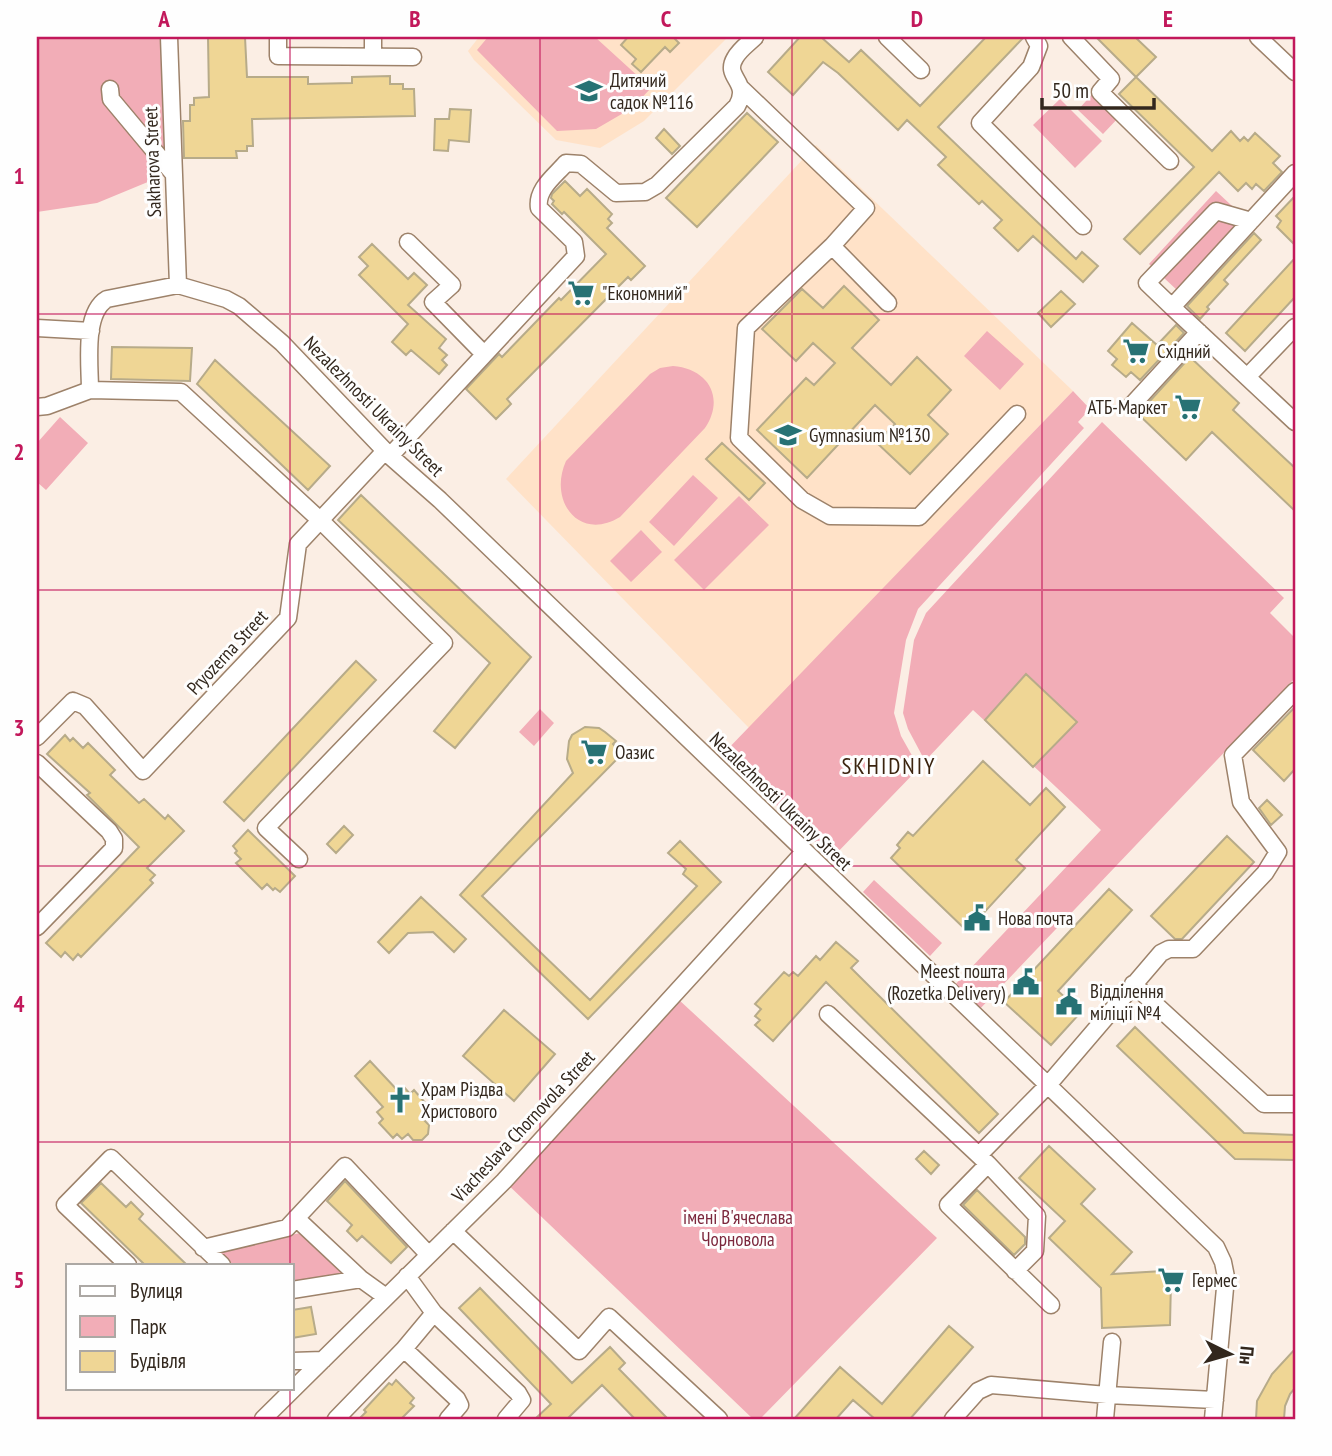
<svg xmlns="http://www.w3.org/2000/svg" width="1332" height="1456" font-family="'PT Sans Narrow',sans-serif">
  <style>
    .built { fill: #ffe2c8 }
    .green { fill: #f2adb7 }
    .building { fill: #efd695; stroke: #b7ab89; stroke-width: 2 }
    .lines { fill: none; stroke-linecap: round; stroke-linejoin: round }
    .minor-casing { stroke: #9d826a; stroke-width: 19 }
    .minor { stroke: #fff; stroke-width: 16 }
    .grid { fill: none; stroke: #c2185b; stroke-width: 2; stroke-opacity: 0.55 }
    .labels { text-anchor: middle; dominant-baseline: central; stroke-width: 6; stroke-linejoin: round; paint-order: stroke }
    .poi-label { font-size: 19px; fill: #32271d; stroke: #fefefe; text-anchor: start }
    .street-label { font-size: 19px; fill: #32271d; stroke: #fefefe }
    .park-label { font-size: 19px; fill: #7c283d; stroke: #fefefe }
    .quarter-label { font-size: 23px; letter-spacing: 2px; fill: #3b240f; stroke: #fefefe }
    .neatline { fill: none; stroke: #c2185b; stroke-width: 2.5 }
    .grid-label { font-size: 23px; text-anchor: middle; font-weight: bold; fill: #c2185b }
  </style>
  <rect width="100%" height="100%" fill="#fbeee4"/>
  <!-- built -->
  <path class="built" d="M479 37H728L644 121 600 148 556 140 474 60 468 51Z
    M816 145 1073 391 749 728 506 479Z"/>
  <!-- green -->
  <path class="green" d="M37 37H169L172 172 97 203 37 212Z
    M488 37H595L651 88 632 108 596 129 557 131 477 50Z
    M1094 92 1120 116 1103 134 1078 110Z
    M1060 99 1102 141 1075 168 1033 125Z
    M1216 191 1245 218 1178 291 1149 264Z
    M987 331 1024 364 1000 390 964 356Z
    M673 366C709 369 725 398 705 428L620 517C579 542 548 501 566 461L650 374 660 368Z
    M1073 391 1090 409 1078 422 1084 428 918 609 906 640 894 713 901 736 919 768 832 858 723 754Z
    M60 417 88 443 46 490 37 482V443Z
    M1102 422 1284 598 1270 613 1295 638V678L977 1012 952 988 1101 830C1059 789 1016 750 973 710L925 761 908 729 903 713 914 640 926 613Z
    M693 475 718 498 674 546 649 522Z
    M739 496 769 525 704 590 674 560Z
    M641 530 662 552 631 582 610 561Z
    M540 709 554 723 534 746 519 732Z
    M874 880 942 943 930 956 863 892Z
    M678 999 937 1238 760 1419H753L504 1181Z
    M301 1233 343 1272 337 1278 292 1285V1265H231L221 1255 220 1251 224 1247Z"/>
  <!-- building -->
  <path class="building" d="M208 37H245L247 77H308V84L352 83V77L390 76V84H403V89H414L415 116 252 119 253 146H247V151H236L237 158H184L183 121H190V105H194V98L209 97Z
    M628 37H675L674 38 679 43 670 52 665 47 641 72 632 64 636 59 621 45Z
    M800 37H821L849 62 861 50 920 106 986 37H1024L938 127 1076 259 1082 252 1098 266 1083 282 1033 236 1018 251 994 228 1002 220 982 201 979 204 938 165 946 157 907 120 898 130 838 73 823 62 793 95 768 72Z
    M1096 37H1135L1156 57 1136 77Z
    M1136 77 1212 151 1231 131 1240 141 1244 137 1248 141 1255 133 1280 156 1273 163 1282 172 1264 191 1256 184 1252 189 1246 183 1238 191 1219 172 1140 254 1124 239 1194 167 1119 94Z
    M450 109 471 110 469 142 449 140 448 151 434 150 435 119H449Z
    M747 113 778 142 697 227 666 198Z
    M664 129 680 146 672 154 656 138Z
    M565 181 580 196 587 189 612 214 608 219 612 223 607 228 645 266 631 280 628 277 507 399 511 404 496 419 466 389 499 354 502 357 559 298 561 300 606 254 564 212 562 214 552 204 554 201 551 198 552 194Z
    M1295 196V245L1277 227 1281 221 1276 216Z
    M1254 233 1261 240 1224 280 1228 284 1207 307 1209 309 1200 319 1187 306Z
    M372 244 408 279 414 273 427 285 408 305 446 339 439 348 447 355 442 360 447 365 439 374 411 350 406 355 392 342 408 324 359 275 368 266 359 257Z
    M1295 258V297L1245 351 1226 333Z
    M844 286 879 320 852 348 891 385 917 357 951 390 928 415 948 434 910 474 877 443 895 424 875 405 807 478 757 430 806 378 814 385 835 363 813 343 796 361 762 329 802 289 823 308Z
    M1061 291 1075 304 1051 327 1038 313Z
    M1132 323 1157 345 1176 325 1184 333 1140 380 1131 372 1126 377 1112 365 1117 359 1108 351Z
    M112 347 192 348 190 381 111 379Z
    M1190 357 1239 403 1233 410 1295 468V511L1212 432 1186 460 1138 414Z
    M215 360 330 466 308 490 197 384Z
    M722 443 765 483 749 500 706 459Z
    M361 495 531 657 455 748 434 731 490 663 338 520Z
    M356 661 376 680 244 821 224 802Z
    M1026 674 1077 722 1033 767 985 720Z
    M1295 707V769L1284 781 1253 750Z
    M585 727 599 728 605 732 616 741 613 744 622 754 482 896 590 1000 697 886 683 874 686 869 668 853 680 841 721 882 588 1019 460 895 573 773 567 759 569 741 572 735Z
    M65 735 70 741 73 738 83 748 88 743 115 770 110 775 139 803 144 799 165 819 168 815 184 831 147 868 155 875 150 880 153 883 81 957 78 954 73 960 65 952 61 957 46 943 139 847 87 795 90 793 47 754Z
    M983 761 1030 805 1046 788 1065 807 1016 860 1025 868 967 931 891 858 900 848 897 845 902 839 908 832 913 836Z
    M1267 800 1282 815 1271 825 1259 808Z
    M344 826 353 835 336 853 327 844Z
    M248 830 295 876 280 892 275 888 273 890 267 884 262 889 236 863 241 859 235 853 237 851 233 846Z
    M1227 836 1254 862 1182 939H1175L1151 916Z
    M1109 889 1132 910 1058 991 1081 1012 1051 1045 1004 1002Z
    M421 897 466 939 454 952 433 932 408 933 389 953 378 942Z
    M836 942 858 961 851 968 998 1114 979 1133 826 982 773 1041 755 1025 760 1020 755 1016 761 1009 755 1004 784 972 789 976 793 972 798 976 816 956 820 960Z
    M504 1010 555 1054 514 1101 463 1056Z
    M1135 1027 1244 1133 1295 1135V1160L1235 1159 1117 1046Z
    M370 1061 399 1092 404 1087 410 1094 414 1090 428 1106 424 1109 429 1114 423 1119 429 1125 428 1134 422 1140H413L408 1134 402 1139 397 1134 393 1138 379 1123 383 1119 377 1112 383 1107 355 1076Z
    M1049 1146 1095 1189 1081 1204 1132 1252 1112 1274 1163 1271 1171 1280 1170 1325 1102 1328 1101 1288 1049 1238 1065 1221 1019 1178Z
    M924 1151 939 1165 931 1174 916 1159Z
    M345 1181 407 1247 391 1263 362 1236 357 1241 347 1231 352 1225 327 1201Z
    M101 1183 126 1207 131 1202 143 1214 139 1219 187 1265H145L81 1203Z
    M977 1190 1025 1237V1244L1014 1255 963 1205Z
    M480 1288 572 1383 610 1347 625 1363 619 1369 668 1419H635L602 1385 567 1419H535L551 1404 459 1308Z
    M311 1307 316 1334 292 1338V1310Z
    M949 1326 973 1347 910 1419H875L853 1400 836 1419H794L840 1367 882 1404Z
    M1295 1349V1388L1290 1394 1285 1406 1284 1419H1256L1257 1401 1272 1374Z
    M396 1380 414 1398 410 1403 414 1406 401 1419H359L366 1412 364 1410 389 1383 392 1385Z"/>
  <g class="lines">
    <!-- minor casing -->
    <g class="minor-casing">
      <path id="minor" d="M169 37 178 285
        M278 37V56L413 57
        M887 37 921 70
        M1034 37 1039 46 1031 67 980 123 1083 226
        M1071 37 1111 79 1100 92 1170 161
        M1258 37 1295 72
        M373 55V37
        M110 89 111 99 172 172
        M742 89 866 208 832 246 888 303
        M1295 173 1172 307 1295 422
        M408 242 452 285 433 302 483 353
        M832 246 746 328 739 438 802 500 830 516 919 517 1017 414
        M1172 307 1147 283 1216 211 1251 221
        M37 328 91 331
        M1247 377 1295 327
        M1131 406 1199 332
        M37 407 47 406 90 390
        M390 456 576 256 574 242 539 208C536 189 555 176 566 163L581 164 616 193 645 192 657 185 737 106C751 81 723 78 735 58 739 50 749 43 755 37
        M37 737 73 701 85 706 143 771 288 618 298 544 385 451
        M37 763 109 831 114 839V848L37 927
        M299 859 266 828 444 643 320 520 181 392 90 390C90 365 83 313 107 299L178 285 226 299 239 306 282 343 390 456 440 500 1216 1247 1223 1262 1226 1277 1213 1419
        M1133 984 1264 1104H1295
        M828 1014 988 1164 948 1205 1051 1305
        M979 1155 1048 1085 1161 953 1169 949H1193L1265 873 1278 852 1241 802 1233 755 1295 691
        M988 1164 1037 1216 1035 1251 1015 1271
        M296 1218 361 1279 386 1297
        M453 1231 579 1351 609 1317 719 1419
        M203 1248 287 1228 345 1166 429 1255
        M128 1265 65 1205 111 1158 222 1265
        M407 1276 434 1313 518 1393 522 1400 506 1419
        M292 1290 361 1279
        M404 1349 457 1399 460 1405 448 1419
        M292 1361 323 1360
        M263 1419 504 1181 804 852
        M336 1419 404 1349 434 1313
        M953 1419 978 1391 991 1385 1107 1395 1215 1400
        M1105 1419 1112 1342"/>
    </g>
    <!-- minor -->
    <use href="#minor" class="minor"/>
  </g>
  <!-- grid -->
  <path class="grid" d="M290 37V1265M540 37V1419M792 37V1419M1042 37V1419M37 314H1295M37 590H1295M37 866H1295M37 1142H1295M290 1388V1419"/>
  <!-- icons -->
  <defs>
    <g id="school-bare" transform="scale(2.1)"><path d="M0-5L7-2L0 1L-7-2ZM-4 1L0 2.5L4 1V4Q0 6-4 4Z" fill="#277274" stroke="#fefefe" stroke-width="2.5" paint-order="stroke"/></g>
    <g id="supermarket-bare" transform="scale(2.1)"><path d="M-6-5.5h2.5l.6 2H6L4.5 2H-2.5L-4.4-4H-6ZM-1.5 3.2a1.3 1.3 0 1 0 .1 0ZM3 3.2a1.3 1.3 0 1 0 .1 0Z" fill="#277274" stroke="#fefefe" stroke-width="2.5" paint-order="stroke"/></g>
    <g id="civic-bare" transform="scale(2.1)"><path d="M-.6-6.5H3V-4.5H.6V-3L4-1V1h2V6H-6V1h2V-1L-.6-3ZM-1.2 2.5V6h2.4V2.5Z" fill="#277274" stroke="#fefefe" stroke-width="2.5" paint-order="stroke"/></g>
    <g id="church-bare" transform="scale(2.1)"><path d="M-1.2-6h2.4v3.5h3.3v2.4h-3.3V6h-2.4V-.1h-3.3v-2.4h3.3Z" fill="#277274" stroke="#fefefe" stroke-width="2.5" paint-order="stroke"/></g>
  </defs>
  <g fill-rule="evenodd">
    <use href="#school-bare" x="589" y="91"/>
    <use href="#supermarket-bare" x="581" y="293"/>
    <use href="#supermarket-bare" x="1136" y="351"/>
    <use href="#supermarket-bare" x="1188" y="407"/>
    <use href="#school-bare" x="788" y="435"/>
    <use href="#supermarket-bare" x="594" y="752"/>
    <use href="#civic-bare" x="977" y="918"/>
    <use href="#civic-bare" x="1026" y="982"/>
    <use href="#civic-bare" x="1069" y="1002"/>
    <use href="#church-bare" x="400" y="1100"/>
    <use href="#supermarket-bare" x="1171" y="1280"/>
  </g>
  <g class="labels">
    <!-- poi labels -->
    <g class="poi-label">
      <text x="610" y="80">Дитячий<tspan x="610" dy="22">садок №116</tspan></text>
      <text x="602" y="293">"Економний"</text>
      <text x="1157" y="351">Східний</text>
      <text x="1167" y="407" text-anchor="end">АТБ-Маркет</text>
      <text x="809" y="435">Gymnasium №130</text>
      <text x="615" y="752">Оазис</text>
      <text x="998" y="918">Нова почта</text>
      <text x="1005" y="971" text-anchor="end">Meest пошта<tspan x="1005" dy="22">(Rozetka Delivery)</tspan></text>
      <text x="1090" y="991">Відділення<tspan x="1090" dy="22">міліції №4</tspan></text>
      <text x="421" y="1089">Храм Різдва<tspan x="421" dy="22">Христового</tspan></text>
      <text x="1192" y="1280">Гермес</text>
    </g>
    <!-- street labels -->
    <g class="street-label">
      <text transform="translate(152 162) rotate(-92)">Sakharova Street</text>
      <text transform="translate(374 406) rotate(45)">Nezalezhnosti Ukrainy Street</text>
      <text transform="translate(227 652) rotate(-47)">Pryozerna Street</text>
      <text transform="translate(781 801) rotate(44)">Nezalezhnosti Ukrainy Street</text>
      <text transform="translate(523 1126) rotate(-47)">Viacheslava Chornovola Street</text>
    </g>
    <!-- park labels -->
    <g class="park-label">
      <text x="738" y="1217">імені В'ячеслава<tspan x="738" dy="22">Чорновола</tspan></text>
    </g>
    <!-- quarter labels -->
    <g class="quarter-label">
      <text x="889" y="765">SKHIDNIY</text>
    </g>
  </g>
  <!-- border -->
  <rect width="1332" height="1456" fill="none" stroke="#fefefe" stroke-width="77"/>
  <!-- legend -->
  <rect x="66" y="1264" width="228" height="126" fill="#fefefe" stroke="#aca8a4" stroke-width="2"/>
  <rect x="80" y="1286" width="35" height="10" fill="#ffffff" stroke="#aca8a4" stroke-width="2"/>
  <text x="130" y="1298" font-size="21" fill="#32271d">Вулиця</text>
  <rect x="80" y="1316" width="35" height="21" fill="#f2adb7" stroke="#aca8a4" stroke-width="2"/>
  <text x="130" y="1334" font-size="21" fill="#32271d">Парк</text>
  <rect x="80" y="1351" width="35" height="21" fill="#efd695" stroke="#aca8a4" stroke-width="2"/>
  <text x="130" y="1368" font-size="21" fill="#32271d">Будівля</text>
  <!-- north arrow -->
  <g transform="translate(1230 1354) rotate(95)" stroke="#fefefe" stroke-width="5" paint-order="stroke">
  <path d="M0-5L12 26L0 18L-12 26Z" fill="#32271d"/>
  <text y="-10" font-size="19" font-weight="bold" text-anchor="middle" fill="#32271d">Пн</text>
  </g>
  <!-- scale -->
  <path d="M1042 98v10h112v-10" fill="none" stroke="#32271d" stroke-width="3.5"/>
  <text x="1052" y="98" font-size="21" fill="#32271d" stroke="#fefefe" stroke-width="5" paint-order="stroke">50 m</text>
  <rect x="38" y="38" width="1256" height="1380" class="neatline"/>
  <g class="grid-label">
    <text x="164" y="27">A</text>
    <text x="415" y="27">B</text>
    <text x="666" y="27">C</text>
    <text x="917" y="27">D</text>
    <text x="1168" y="27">E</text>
    <text x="19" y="184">1</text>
    <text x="19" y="460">2</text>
    <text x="19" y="736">3</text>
    <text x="19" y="1012">4</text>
    <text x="19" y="1288">5</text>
  </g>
</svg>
